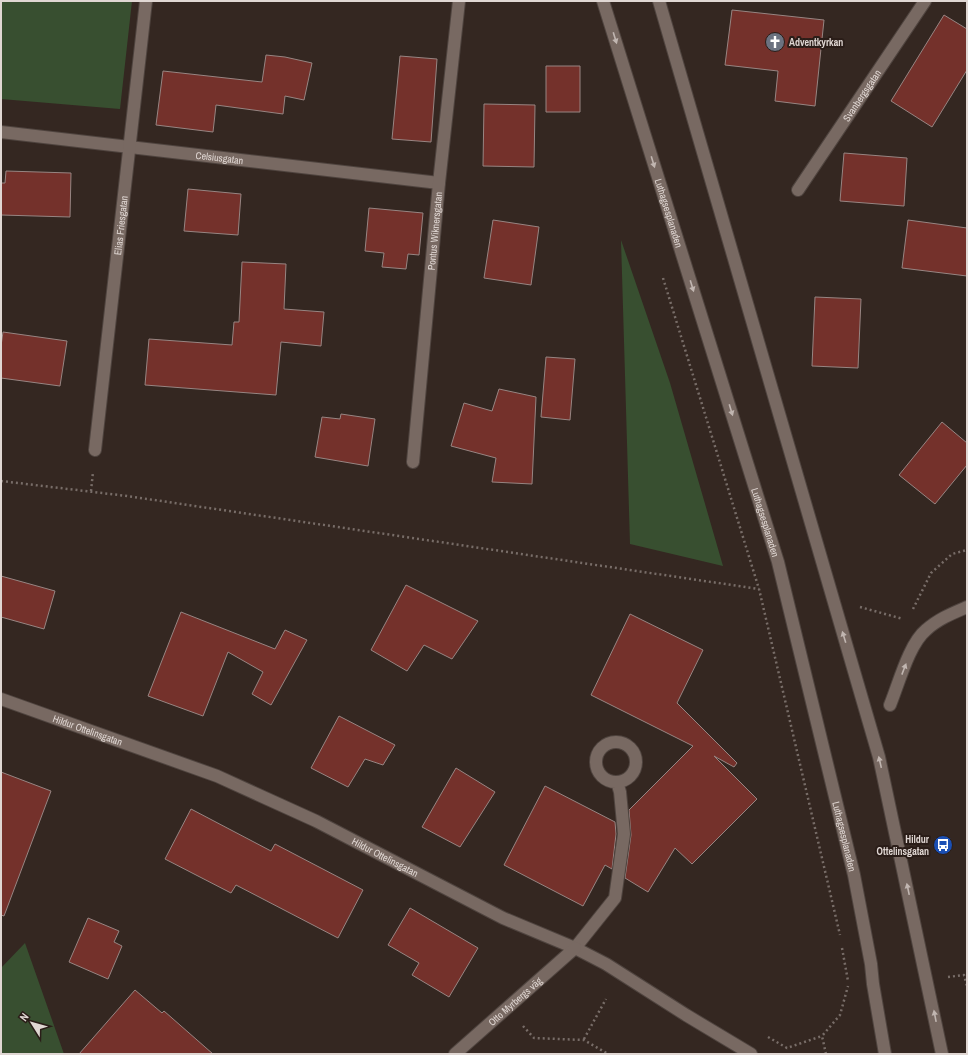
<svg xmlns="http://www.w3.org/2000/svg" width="968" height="1055" font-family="'Archivo Narrow',sans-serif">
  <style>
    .green { fill: #384f30 }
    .building { fill: #74312b; stroke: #978582 }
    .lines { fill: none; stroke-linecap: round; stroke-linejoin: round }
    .lane-casing { stroke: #4f443f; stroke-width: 14 }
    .street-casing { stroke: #4f443f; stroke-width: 14 }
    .secondary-casing { stroke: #4f443f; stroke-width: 14 }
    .path { stroke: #786d68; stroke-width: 2.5; stroke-dasharray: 2 3; stroke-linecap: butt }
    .lane { stroke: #786962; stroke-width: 12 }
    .street { stroke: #786962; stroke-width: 12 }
    .secondary { stroke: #786962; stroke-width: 12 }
    .oneway { fill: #c1b6b1 }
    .labels { text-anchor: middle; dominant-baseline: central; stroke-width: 4; stroke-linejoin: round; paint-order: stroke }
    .poi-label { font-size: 10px; font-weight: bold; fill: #e0d7d3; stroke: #2a1d18; text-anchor: start }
    .street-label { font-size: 10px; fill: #e0d7d3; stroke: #2a1d18 }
  </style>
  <rect width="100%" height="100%" fill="#342721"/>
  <!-- green -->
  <path class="green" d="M1 1H132L120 109 1 99Z
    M621 240 670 383 723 566 630 544Z
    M25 943 64 1054H1V968Z"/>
  <!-- building -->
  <path class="building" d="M732 10 824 20 815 106 775 101 778 71 725 65Z
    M944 15 967 29V70L932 127 891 101Z
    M266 55 285 57 312 63 304 100 285 96 283 114 216 105 213 132 156 125 163 71 262 82Z
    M400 56 437 59 431 142 392 139Z
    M546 66H580V112H546Z
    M484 104 535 105 534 167 483 166Z
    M844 153 907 158 904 206 840 201Z
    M6 171 71 173 70 217 1 215V183H5Z
    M188 189 241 194 238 235 184 231Z
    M369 208 423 213 419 255 408 254 406 269 382 267 384 253 365 251Z
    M493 220 539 227 531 285 484 278Z
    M908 220 967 228V276L902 268Z
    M242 262 286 264 284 309 324 312 321 346 281 342 276 395 145 385 149 339 232 345 234 322H239Z
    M815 297 861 299 858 368 812 366Z
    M3 332 67 341 60 386 1 378V346Z
    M546 357 575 359 570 420 541 417Z
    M499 389 536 397 532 484 492 482 496 458 451 446 464 403 492 411Z
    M341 414 375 419 368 466 315 457 322 417 340 419Z
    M942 422 967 443V465L935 504 899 475Z
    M1 576 55 591 44 629 1 617Z
    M406 585 478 621 452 659 424 645 407 671 371 650Z
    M181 612 275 649 285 630 307 640 271 705 252 694 263 672 228 652 203 716 148 696Z
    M630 614 703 650 677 703 737 763 734 767 714 756 757 799 692 864 675 848 648 892 625 878 631 835 629 810 693 746 591 695Z
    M339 716 395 745 383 765 365 759 348 787 311 768Z
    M456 768 495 792 460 847 422 827Z
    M1 772 51 791 4 916 1 915Z
    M545 786 615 822 616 834 612 869 605 865 583 906 504 865Z
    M191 809 271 851 275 844 363 890 338 938 236 885 231 893 165 859Z
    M410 908 478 948 449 997 412 975 419 963 388 945Z
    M88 918 119 931 114 942 122 946 108 979 69 962Z
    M135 990 162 1013 164 1011 213 1054H79Z"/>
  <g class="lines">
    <!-- lane casing -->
    <g class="lane-casing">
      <path id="lane" d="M890 705C899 683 909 644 926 630 938 619 953 613 967 607
        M596 762a20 20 0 1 1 40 0a20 20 0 1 1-40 0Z
        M575 948 615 898 624 834 620 792 617 782"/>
    </g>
    <!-- street casing -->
    <g class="street-casing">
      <g id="street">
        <path id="s1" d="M1 132 439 183"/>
        <path id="s2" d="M798 190 925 1"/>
        <path id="s3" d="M95 450 146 1"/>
        <path id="s4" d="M413 462 439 183 459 1"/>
        <path id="s5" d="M1 699 217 776 316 821 503 918 575 948 606 964 686 1015 751 1054"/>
        <path id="s6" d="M455 1054 575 948"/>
      </g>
    </g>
    <!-- secondary casing -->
    <g class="secondary-casing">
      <g id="secondary">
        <path id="s7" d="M603 1 778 562 854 875 871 964 873 984 885 1054"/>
        <path d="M659 1 879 757 942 1054"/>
      </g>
    </g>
    <!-- path -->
    <path class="path" d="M663 278 759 589 840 935
      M1 481 127 496 759 589
      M91 491 93 472
      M860 607 903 619
      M913 609 931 573 952 554 967 550
      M842 948 848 981
      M948 977 964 975 967 986
      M523 1026 534 1038 584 1040 608 1054
      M768 1037 787 1048 822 1036
      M584 1039 606 999
      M826 1054 822 1036 840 1015 848 986"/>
    <!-- lane -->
    <use href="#lane" class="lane"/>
    <!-- street -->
    <use href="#street" class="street"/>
    <!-- secondary -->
    <use href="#secondary" class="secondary"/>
  </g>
  <!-- one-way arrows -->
  <defs><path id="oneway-solid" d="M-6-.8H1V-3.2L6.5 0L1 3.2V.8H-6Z"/></defs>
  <g class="oneway">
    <use href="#oneway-solid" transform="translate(615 38) rotate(73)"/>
    <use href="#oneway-solid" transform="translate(653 162) rotate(73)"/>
    <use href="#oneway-solid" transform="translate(692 286) rotate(73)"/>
    <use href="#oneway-solid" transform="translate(731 410) rotate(73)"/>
    <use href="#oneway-solid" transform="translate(844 637) rotate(-107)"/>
    <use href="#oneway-solid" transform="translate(904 669) rotate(-69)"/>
    <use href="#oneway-solid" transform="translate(880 762) rotate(-103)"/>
    <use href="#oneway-solid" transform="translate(908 889) rotate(-102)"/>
    <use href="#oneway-solid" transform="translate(935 1016) rotate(-101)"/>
  </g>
  <!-- icons -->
  <defs>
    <g id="church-disc" transform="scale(1)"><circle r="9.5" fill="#6b7280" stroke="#2a1d18"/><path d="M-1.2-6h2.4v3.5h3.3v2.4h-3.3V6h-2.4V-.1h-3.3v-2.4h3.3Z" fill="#fff"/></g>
    <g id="bus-disc" transform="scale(1)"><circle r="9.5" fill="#1a4fb4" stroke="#2a1d18"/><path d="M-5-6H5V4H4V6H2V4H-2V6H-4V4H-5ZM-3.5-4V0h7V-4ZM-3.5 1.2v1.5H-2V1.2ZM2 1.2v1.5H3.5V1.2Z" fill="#fff"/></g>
  </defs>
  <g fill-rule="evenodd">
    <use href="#church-disc" x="775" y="42"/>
    <use href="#bus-disc" x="943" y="845"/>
  </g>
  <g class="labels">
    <!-- poi labels -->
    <g class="poi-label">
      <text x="789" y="42">Adventkyrkan</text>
      <text x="929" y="839" text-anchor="end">Hildur<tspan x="929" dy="12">Ottelinsgatan</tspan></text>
    </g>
    <!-- street labels -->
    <g class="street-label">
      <text stroke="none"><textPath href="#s2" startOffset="114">Svanbergsgatan</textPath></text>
      <text stroke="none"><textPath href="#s1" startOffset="220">Celsiusgatan</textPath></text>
      <text stroke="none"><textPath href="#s7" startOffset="222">Luthagsesplanaden</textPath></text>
      <text stroke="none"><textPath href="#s3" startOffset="226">Elias Friesgatan</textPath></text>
      <text stroke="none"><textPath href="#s4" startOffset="232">Pontus Wiknersgatan</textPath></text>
      <text stroke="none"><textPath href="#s7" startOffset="546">Luthagsesplanaden</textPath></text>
      <text stroke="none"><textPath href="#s5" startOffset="92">Hildur Ottelinsgatan</textPath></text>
      <text stroke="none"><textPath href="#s7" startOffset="870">Luthagsesplanaden</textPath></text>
      <text stroke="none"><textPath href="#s5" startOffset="416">Hildur Ottelinsgatan</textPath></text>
      <text stroke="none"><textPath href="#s6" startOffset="80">Otto Myrbergs väg</textPath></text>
    </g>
  </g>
  <!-- border -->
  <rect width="968" height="1055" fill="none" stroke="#e0d7d3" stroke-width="4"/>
  <!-- north arrow -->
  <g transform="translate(32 1023) rotate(307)" stroke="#2a1d18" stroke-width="3" paint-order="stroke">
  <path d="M0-3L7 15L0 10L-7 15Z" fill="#e0d7d3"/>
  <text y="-6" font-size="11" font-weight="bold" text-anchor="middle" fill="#e0d7d3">N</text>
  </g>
</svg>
